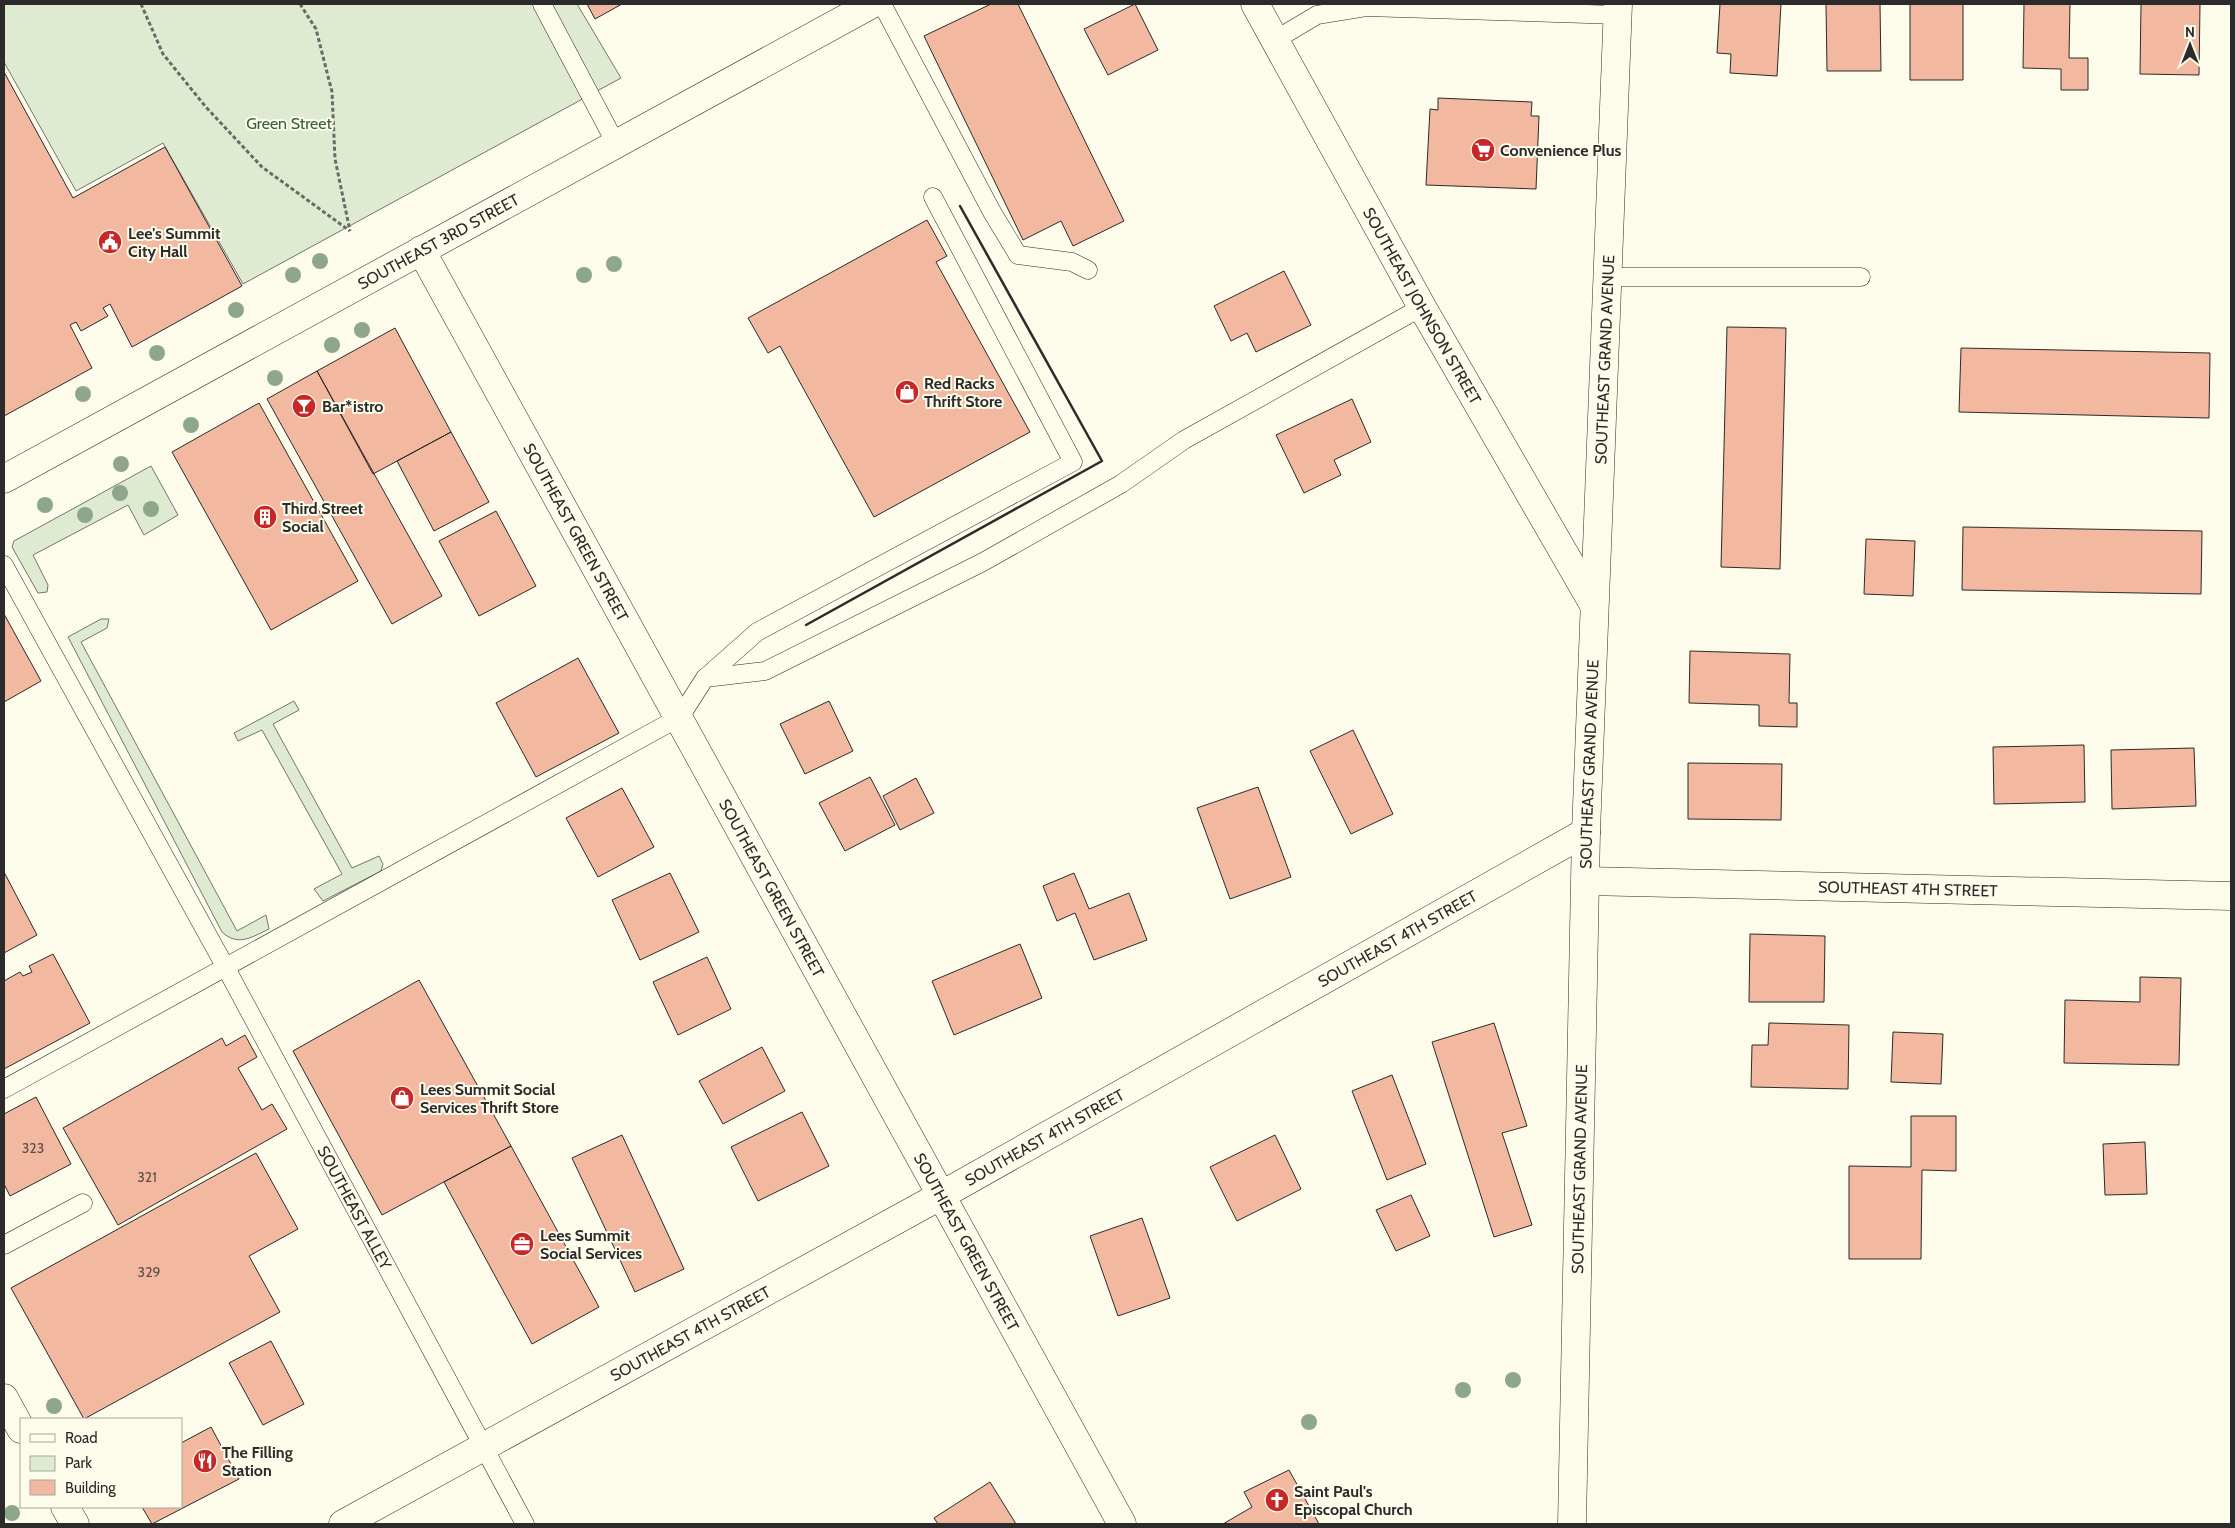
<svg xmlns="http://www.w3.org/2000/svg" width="2235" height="1528" font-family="Cabin,sans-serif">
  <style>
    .green { fill: #deebd1; stroke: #74746e }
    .building { fill: #f2b8a0; stroke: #2b2b2b }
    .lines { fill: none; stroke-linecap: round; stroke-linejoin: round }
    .service-casing { stroke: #2b2b2b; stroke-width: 19 }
    .minor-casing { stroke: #2b2b2b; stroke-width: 29 }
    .tertiary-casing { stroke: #2b2b2b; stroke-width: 29 }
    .secondary-casing { stroke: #2b2b2b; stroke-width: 29 }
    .path { stroke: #6a6964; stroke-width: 3; stroke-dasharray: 4 2.5; stroke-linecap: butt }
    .service { stroke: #fdfbea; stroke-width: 18 }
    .minor { stroke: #fdfbea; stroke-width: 28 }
    .tertiary { stroke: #fdfbea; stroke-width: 28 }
    .secondary { stroke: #fdfbea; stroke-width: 28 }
    .wall { stroke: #2b2b2b; stroke-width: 2.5 }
    .tree { fill: #8ea78a }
    .labels { text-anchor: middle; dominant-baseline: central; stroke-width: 4; stroke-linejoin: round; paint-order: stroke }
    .number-label { font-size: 14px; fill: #5d4e48 }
    .park-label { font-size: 16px; fill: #34623c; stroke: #fdfbea }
    .poi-label { font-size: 16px; font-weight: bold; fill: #2b2b2b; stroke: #fdfbea; text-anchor: start }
    .street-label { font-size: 16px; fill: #2b2b2b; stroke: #fdfbea }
  </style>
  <rect width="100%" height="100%" fill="#fdfbea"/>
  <!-- green -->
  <path class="green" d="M4 4H577L621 78 243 284 163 143 76 191 4 62Z
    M151 466 178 515 144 535 128 505 33 555 48 585 47 592 38 593 12 547 14 541Z
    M101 619H109L107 628 81 642 237 931 266 915 269 929C252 937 238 947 222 932L68 637Z
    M294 701 299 710 273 724 352 868 379 856 383 864 381 871 323 901 314 889 342 874 262 730 238 741 234 733Z"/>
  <!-- building -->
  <path class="building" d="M587 4H622L595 19Z
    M991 4H1018L1124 221 1073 246 1061 221 1023 240 924 36Z
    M1135 4 1158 50 1108 75 1084 29Z
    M1720 4H1781L1777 76 1730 73 1731 54 1717 53Z
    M1826 4H1880L1881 71H1827Z
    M1910 4H1963V80H1910Z
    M2024 4H2070L2069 58H2088V90H2061V69L2023 68Z
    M2141 4H2200L2199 75 2140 74Z
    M4 72 73 198 165 147 242 286 132 347 110 304 103 308 108 316 81 331 76 322 70 325 92 368 4 416Z
    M1438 98 1532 102 1531 116H1539L1536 189 1426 185 1430 109 1438 110Z
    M927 220 947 256 936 262 1030 432 874 517 780 346 768 353 748 318Z
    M1284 271 1311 325 1256 352 1247 333 1231 341 1214 306Z
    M1727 327 1786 328 1780 569 1721 567Z
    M395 328 451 432 373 474 317 371Z
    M1961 348 2210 353 2209 418 1959 412Z
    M317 371 442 596 392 624 267 399Z
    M1352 399 1371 442 1334 460 1341 475 1304 493 1276 435Z
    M259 403 358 581 271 630 172 452Z
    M451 432 489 502 434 531 397 461Z
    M496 511 536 586 479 616 439 541Z
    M1963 527 2202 531 2201 594 1962 590Z
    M1866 539 1915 541 1913 596 1864 594Z
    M4 614 41 681 4 702Z
    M1690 651 1790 654 1789 703H1797V727L1759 726V705L1689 703Z
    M578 658 619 733 536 777 496 703Z
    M829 701 853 751 805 774 780 724Z
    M1353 730 1393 814 1351 834 1310 751Z
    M2084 745 2085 802 1994 804 1993 747Z
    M2194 748 2196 806 2112 809 2111 750Z
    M1688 763 1782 764 1781 820 1688 819Z
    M870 777 895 825 845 851 819 803Z
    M916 778 934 813 900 830 883 796Z
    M1258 787 1291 877 1230 899 1197 808Z
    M622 788 654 847 598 877 566 818Z
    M4 872 37 935 4 953Z
    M670 873 699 932 640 960 612 900Z
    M1074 873 1089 909 1129 893 1147 940 1094 960 1075 913 1057 921 1043 886Z
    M1750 934 1825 936 1824 1002H1749Z
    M1020 944 1042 998 954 1035 932 981Z
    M53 954 90 1023 4 1069V981L20 972 23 976 32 972 29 966Z
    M707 957 731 1009 678 1035 653 982Z
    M2140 977 2181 978 2179 1065 2064 1063 2065 1000 2140 1002Z
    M419 980 511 1146 382 1215 293 1051Z
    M1494 1023 1527 1126 1502 1133 1532 1225 1494 1237 1432 1042Z
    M1769 1023 1849 1025 1848 1089 1751 1087 1752 1045H1768Z
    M1893 1032 1943 1034 1941 1084 1891 1082Z
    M245 1035 257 1057 238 1068 262 1110 272 1104 287 1129 118 1225 63 1128 222 1038 226 1046Z
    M762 1047 785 1091 723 1124 699 1081Z
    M1392 1075 1426 1164 1387 1180 1352 1091Z
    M36 1097 71 1164 10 1196 4 1184V1114Z
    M802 1112 829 1166 758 1201 731 1147Z
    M1911 1116H1956V1171L1922 1170 1921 1259H1849V1166L1911 1167Z
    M622 1135 684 1269 635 1292 572 1158Z
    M1275 1135 1301 1189 1237 1221 1210 1167Z
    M2145 1142 2147 1194 2105 1195 2103 1144Z
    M511 1146 599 1307 532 1344 444 1182Z
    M256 1153 298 1229 249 1256 280 1312 84 1419 11 1288Z
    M1411 1195 1430 1236 1396 1251 1376 1210Z
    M1142 1218 1170 1298 1118 1316 1090 1236Z
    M271 1341 304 1404 263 1425 229 1363Z
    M211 1427 239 1479 152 1524 142 1507H181V1443Z
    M1289 1470 1319 1524H1223L1252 1507 1244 1492Z
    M990 1482 1016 1524H938L934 1518Z"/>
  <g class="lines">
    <!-- service casing -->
    <g class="service-casing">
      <g id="service">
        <path d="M542 4 615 142"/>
        <path d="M882 4 992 212 1018 255 1072 262 1088 270"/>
        <path d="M1275 40 1317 15 1366 7 1618 15"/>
        <path d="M1607 277H1861"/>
        <path id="s1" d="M4 565 226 968 525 1524"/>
        <path d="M705 678 757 632 1073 462 933 197"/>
        <path d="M4 1089 680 717 705 678 765 671 983 562 1121 484 1184 440 1422 307"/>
        <path d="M4 1245 83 1203"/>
      </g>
    </g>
    <!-- minor casing -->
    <g class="minor-casing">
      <g id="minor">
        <path id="s2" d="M1255 4 1422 307 1594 605"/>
        <path id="s3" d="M421 250 1122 1524"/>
        <path id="s4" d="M1586 881 2231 896"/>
        <path id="s5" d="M343 1524 940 1196 1586 832"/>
        <path id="s6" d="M1572 1524 1586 832 1618 4"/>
      </g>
    </g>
    <!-- tertiary casing -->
    <g class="tertiary-casing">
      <path id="tertiary" d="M4 1398 21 1429
        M65 1507 75 1524"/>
    </g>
    <!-- secondary casing -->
    <g class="secondary-casing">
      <g id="secondary">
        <path id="s7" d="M4 479 872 4"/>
      </g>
    </g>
    <!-- path -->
    <path class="path" d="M141 4 163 54 205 106 262 167 350 231
      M300 4 316 29 332 92 335 159 350 231"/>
    <!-- service -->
    <use href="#service" class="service"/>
    <!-- minor -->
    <use href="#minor" class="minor"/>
    <!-- tertiary -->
    <use href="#tertiary" class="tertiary"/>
    <!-- secondary -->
    <use href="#secondary" class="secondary"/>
    <!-- wall -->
    <path class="wall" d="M806 625 1102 461 960 206"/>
  </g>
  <!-- trees -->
  <g class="tree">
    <circle cx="320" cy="261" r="8"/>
    <circle cx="614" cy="264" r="8"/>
    <circle cx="293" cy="275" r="8"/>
    <circle cx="584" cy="275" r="8"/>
    <circle cx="236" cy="310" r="8"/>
    <circle cx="362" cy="330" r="8"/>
    <circle cx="332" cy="345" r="8"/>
    <circle cx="157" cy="353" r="8"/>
    <circle cx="275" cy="378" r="8"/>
    <circle cx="83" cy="394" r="8"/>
    <circle cx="191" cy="425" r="8"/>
    <circle cx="121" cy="464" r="8"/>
    <circle cx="120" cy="493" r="8"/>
    <circle cx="45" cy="505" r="8"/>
    <circle cx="151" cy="509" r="8"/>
    <circle cx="85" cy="515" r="8"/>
    <circle cx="1513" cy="1380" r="8"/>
    <circle cx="1463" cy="1390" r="8"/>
    <circle cx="54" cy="1406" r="8"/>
    <circle cx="1309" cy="1422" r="8"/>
    <circle cx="12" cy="1513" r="8"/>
  </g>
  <!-- icons -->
  <defs>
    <g id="supermarket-disc" transform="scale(1.25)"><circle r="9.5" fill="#c62828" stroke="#fdfbea"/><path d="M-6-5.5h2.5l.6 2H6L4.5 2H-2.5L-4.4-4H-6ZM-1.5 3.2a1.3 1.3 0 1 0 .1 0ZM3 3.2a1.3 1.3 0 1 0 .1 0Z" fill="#fff"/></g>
    <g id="civic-disc" transform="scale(1.25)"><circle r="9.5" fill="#c62828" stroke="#fdfbea"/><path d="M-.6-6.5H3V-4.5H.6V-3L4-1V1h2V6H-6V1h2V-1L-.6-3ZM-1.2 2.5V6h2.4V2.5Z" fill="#fff"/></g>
    <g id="shop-disc" transform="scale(1.25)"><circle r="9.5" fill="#c62828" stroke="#fdfbea"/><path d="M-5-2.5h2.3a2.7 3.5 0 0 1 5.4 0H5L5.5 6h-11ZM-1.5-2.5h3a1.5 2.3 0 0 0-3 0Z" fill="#fff"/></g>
    <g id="bar-disc" transform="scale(1.25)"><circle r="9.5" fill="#c62828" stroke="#fdfbea"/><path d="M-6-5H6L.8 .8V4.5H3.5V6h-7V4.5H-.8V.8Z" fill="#fff"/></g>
    <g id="building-disc" transform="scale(1.25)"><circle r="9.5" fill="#c62828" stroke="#fdfbea"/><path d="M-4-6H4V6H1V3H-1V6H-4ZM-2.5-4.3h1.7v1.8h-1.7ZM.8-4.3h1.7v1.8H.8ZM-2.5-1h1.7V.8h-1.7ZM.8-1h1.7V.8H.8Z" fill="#fff"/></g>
    <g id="office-disc" transform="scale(1.25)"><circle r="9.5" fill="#c62828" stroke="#fdfbea"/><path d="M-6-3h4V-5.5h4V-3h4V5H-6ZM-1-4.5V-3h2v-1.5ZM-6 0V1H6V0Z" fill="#fff"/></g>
    <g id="restaurant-disc" transform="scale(1.25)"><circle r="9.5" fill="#c62828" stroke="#fdfbea"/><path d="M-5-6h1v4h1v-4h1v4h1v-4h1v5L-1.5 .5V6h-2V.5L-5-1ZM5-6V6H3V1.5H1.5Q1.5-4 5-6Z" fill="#fff"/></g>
    <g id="church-disc" transform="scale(1.25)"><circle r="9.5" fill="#c62828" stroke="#fdfbea"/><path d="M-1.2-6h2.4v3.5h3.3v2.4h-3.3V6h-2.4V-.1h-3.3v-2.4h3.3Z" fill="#fff"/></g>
  </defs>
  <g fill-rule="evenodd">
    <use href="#supermarket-disc" x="1483" y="150"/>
    <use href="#civic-disc" x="110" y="242"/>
    <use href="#shop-disc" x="907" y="392"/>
    <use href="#bar-disc" x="304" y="406"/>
    <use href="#building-disc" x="265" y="517"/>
    <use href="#shop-disc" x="402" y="1098"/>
    <use href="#office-disc" x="522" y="1244"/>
    <use href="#restaurant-disc" x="205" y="1461"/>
    <use href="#church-disc" x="1277" y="1500"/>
  </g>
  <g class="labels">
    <!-- number labels -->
    <g class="number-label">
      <text x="33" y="1148">323</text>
      <text x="147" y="1177">321</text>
      <text x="149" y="1272">329</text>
    </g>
    <!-- park labels -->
    <g class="park-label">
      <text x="289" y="123">Green Street</text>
    </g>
    <!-- poi labels -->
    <g class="poi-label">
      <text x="1500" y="150">Convenience Plus</text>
      <text x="128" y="233">Lee's Summit<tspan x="128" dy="18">City Hall</tspan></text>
      <text x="924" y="383">Red Racks<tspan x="924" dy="18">Thrift Store</tspan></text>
      <text x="322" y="406">Bar*istro</text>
      <text x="282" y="508">Third Street<tspan x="282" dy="18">Social</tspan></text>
      <text x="420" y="1089">Lees Summit Social<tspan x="420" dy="18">Services Thrift Store</tspan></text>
      <text x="540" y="1235">Lees Summit<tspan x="540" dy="18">Social Services</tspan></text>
      <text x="222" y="1452">The Filling<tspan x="222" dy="18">Station</tspan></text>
      <text x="1294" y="1491">Saint Paul's<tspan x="1294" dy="18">Episcopal Church</tspan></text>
    </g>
    <!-- street labels -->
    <g class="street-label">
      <text stroke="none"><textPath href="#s7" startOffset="495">SOUTHEAST 3RD STREET</textPath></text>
      <text stroke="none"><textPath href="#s2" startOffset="345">SOUTHEAST JOHNSON STREET</textPath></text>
      <text stroke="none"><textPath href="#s6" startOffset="1165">SOUTHEAST GRAND AVENUE</textPath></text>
      <text stroke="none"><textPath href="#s3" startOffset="322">SOUTHEAST GREEN STREET</textPath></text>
      <text stroke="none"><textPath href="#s6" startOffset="760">SOUTHEAST GRAND AVENUE</textPath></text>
      <text stroke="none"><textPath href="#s3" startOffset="728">SOUTHEAST GREEN STREET</textPath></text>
      <text stroke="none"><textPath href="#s4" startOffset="322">SOUTHEAST 4TH STREET</textPath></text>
      <text stroke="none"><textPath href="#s5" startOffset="1206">SOUTHEAST 4TH STREET</textPath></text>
      <text stroke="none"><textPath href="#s5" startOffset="801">SOUTHEAST 4TH STREET</textPath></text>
      <text stroke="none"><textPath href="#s6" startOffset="355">SOUTHEAST GRAND AVENUE</textPath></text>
      <text stroke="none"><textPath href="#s1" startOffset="732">SOUTHEAST ALLEY</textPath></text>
      <text stroke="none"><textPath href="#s3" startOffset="1132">SOUTHEAST GREEN STREET</textPath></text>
      <text stroke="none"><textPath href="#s5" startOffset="396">SOUTHEAST 4TH STREET</textPath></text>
    </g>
  </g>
  <!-- border -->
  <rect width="2235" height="1528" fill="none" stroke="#2b2b2b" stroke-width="10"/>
  <!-- legend -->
  <rect x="20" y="1418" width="162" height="90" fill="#fdfbea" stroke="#a9a89e"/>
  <rect x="30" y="1434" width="25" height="8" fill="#fdfbea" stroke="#a9a89e"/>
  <text x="65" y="1443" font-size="15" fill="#2b2b2b">Road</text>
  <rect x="30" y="1456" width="25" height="15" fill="#deebd1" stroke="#a9a89e"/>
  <text x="65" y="1468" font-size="15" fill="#2b2b2b">Park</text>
  <rect x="30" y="1480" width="25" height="15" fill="#f2b8a0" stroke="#a9a89e"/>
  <text x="65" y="1493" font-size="15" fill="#2b2b2b">Building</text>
  <!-- north arrow -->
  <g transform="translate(2190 45)" stroke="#fdfbea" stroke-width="4" paint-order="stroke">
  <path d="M0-4L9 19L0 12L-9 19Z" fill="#2b2b2b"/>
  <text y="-8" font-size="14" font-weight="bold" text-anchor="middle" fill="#2b2b2b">N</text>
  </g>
</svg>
